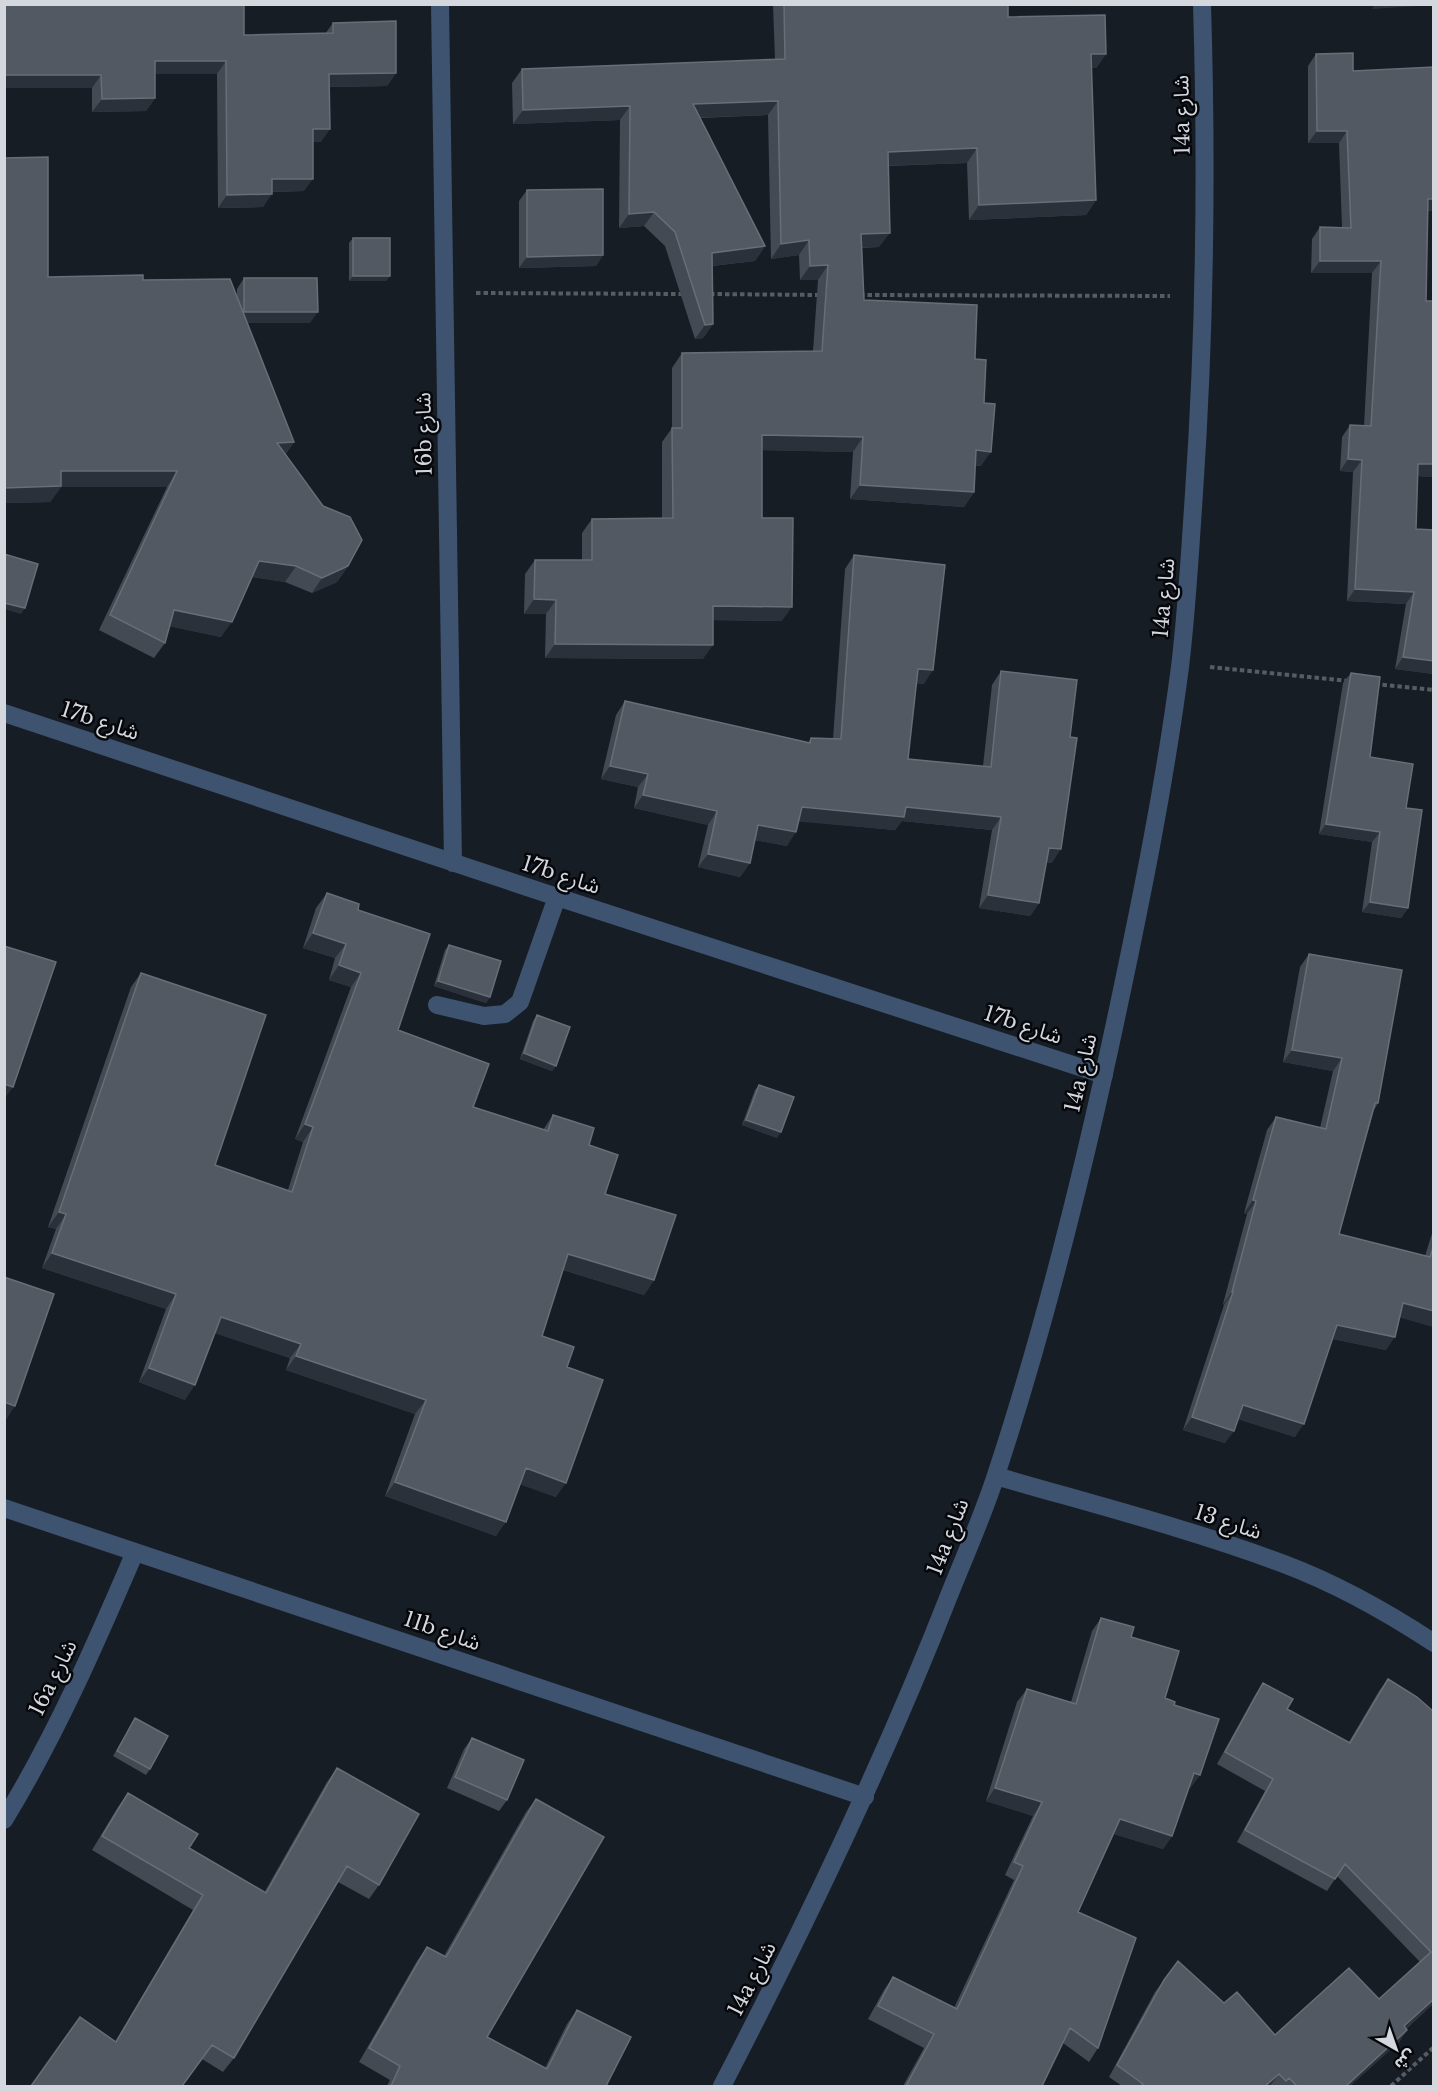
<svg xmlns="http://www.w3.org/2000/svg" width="1438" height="2091" font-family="'Libre Baskerville','Noto Sans Arabic',serif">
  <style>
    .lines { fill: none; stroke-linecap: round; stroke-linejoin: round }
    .path { stroke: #575c63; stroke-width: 4; stroke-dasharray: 4.5 3; stroke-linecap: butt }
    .street { stroke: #3d5370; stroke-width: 18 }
    .wall { fill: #444a53 }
    .shaded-wall { fill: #2b313b }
    .building { fill: #535962; stroke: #686d76; stroke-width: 1.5 }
    .labels { text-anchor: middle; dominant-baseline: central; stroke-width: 5; stroke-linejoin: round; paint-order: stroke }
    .street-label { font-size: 21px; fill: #d4d8de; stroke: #05070b }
  </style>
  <rect width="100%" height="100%" fill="#171d25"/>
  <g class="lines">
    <!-- path -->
    <path class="path" d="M476 293 684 294
      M710 294 819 295
      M860 295 1170 296
      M1210 667 1349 681
      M1375 684 1434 690
      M1391 2086 1434 2047"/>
    <!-- street -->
    <path class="street" d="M440 4 453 863
      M4 713 557 897 1104 1075
      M437 1005 484 1016 505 1014 520 1002 557 897
      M996 1476C1092 1504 1191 1529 1284 1564 1337 1584 1387 1612 1434 1643
      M4 1508 865 1797
      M4 1820C56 1735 96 1643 135 1552
      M722 2086C805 1926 884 1762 950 1593 966 1553 984 1513 997 1472 1047 1320 1085 1165 1118 1009 1142 896 1165 782 1180 667 1187 609 1190 551 1194 493 1205 331 1207 168 1202 4"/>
  </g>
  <!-- wall -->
  <path class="wall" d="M773 4H1008V17L1106 54 1096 68H1091L1096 200 1086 215 969 220 967 163 888 166 879 247 862 248 864 300 975 359 984 403 981 466H975L974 492 964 507 850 499 853 452 762 450V518L782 621 713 620 703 659 545 658 546 614H524L525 574 535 560H582V533L592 519 662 518V442L672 428V368L682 353 813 351 818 280H800L799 255 771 259 768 115 700 118 765 246 755 261 712 266 713 324 703 338 695 339 665 246 644 226 619 228 620 120 513 124 512 83 522 69 775 60Z
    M333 23 396 73 387 86 329 87 321 142H313L304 191 272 192 263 207 218 208 217 74H155V98L146 111 92 112V88H4L244 35 325 34Z
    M1316 54 1353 71 1434 67V210L1428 211 1426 301H1434V477L1418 476 1416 529 1434 674 1395 669 1406 604 1347 601 1353 472 1340 471 1342 437 1350 425 1364 426 1372 273H1311L1312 239 1320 227H1342L1339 143H1308V66Z
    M4 158 48 277 143 280 237 297V289L244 278 310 323H247L294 442 285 455 348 566 337 582 312 593 285 582 252 577 221 637 169 626 165 643 154 658 99 630 167 487H61L50 502 4 503Z
    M527 190 603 255 596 266 519 268V201Z
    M353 238 390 276 386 281H349V243Z
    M854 555 924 684 916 683 908 759 983 766 992 685 1001 671 1052 863 1046 862 1039 903 1030 916 979 908 992 830 902 821 895 830 799 821 787 846 755 840 750 863 740 877 698 867 708 825 634 808 638 787 601 779 616 715 625 701 808 743 811 738 833 739 845 569Z
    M1351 673 1370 757 1406 808 1408 908 1401 918 1362 912 1372 842 1319 834 1343 683Z
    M327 893 358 910 398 1030 473 1107 543 1130 553 1115 589 1145 605 1194 654 1280 644 1295 563 1270 542 1336 567 1367 556 1497 520 1484 496 1536 385 1496 415 1414 286 1370 290 1358 215 1333 185 1400 139 1382 166 1309 42 1268 56 1229 48 1227 131 987 141 973 215 1165 288 1190 303 1142 295 1139 351 987 329 980 335 958 303 948 316 908Z
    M449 945 490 997 486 1003 434 986 445 950Z
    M1309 954 1378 1103 1374 1110 1339 1234 1425 1256 1434 1227V1327L1400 1317 1386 1350 1333 1339 1295 1437 1238 1419 1225 1443 1183 1430 1224 1305 1223 1304 1247 1214 1244 1213 1267 1130 1276 1117 1320 1128 1333 1071 1283 1062 1300 967Z
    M537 1015 556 1066 552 1071 520 1059 533 1021Z
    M759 1085 777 1138 742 1125 755 1090Z
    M1101 1618 1131 1637 1165 1698 1174 1705 1200 1775 1190 1788H1189L1172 1836 1163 1849 1114 1834 1078 1912 1098 2048 1089 2062 1063 2043 1042 2086H903L924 2048 868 2019 884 1990 893 1977 954 2008 1014 1880 1005 1875 1033 1816 986 1801 1017 1702 1027 1689 1071 1702 1092 1631Z
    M1388 1679 1417 1697 1434 2003 1406 2029 1407 2030 1399 2042 1350 2086H1122L1109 2077 1155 1992 1164 1980 1224 2003 1275 2035 1379 1999 1420 1962 1337 1876 1327 1891 1237 1842 1265 1791 1217 1764 1255 1695 1263 1683 1287 1709 1349 1742 1379 1691Z
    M135 1718 150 1769 146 1775 113 1756Z
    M472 1738 507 1800 499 1811 447 1788 464 1749Z
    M337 1768 379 1885 369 1899 338 1882 234 2058 223 2072 202 2059 115 2042 193 1910 92 1850 118 1807 128 1793 189 1848 264 1893 327 1782Z
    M536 1799 487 2037 545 2068 567 2024 577 2010 606 2086H387L390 2080 359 2062 417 1961 427 1947 444 1956 526 1812Z"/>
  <!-- shaded-wall -->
  <path class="shaded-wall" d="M1375 4H1434V5L1372 9Z
    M1091 54H1106L1096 68H1081Z
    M155 61H226L217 74H146Z
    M396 73 387 86 320 87 329 74Z
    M4 75H101L92 88H4Z
    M155 98 146 111 92 112 102 99Z
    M778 101 768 115 683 118 693 104Z
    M630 106 620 120 513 124 523 110Z
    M313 129H330L321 142H304Z
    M1317 131H1347L1339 143H1308Z
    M977 148 967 163 877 166 888 152Z
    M272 179H313L304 191 263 192Z
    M272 194 263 207 218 208 227 195Z
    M1428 199H1434V210L1419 211Z
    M1096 200 1086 215 969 220 979 205Z
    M654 212 644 226 619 228 629 214Z
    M890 233 879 247 851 248 861 234Z
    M809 240 799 255 771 259 781 244Z
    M765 246 755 261 702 267 712 253Z
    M603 255 596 266 519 268 527 257Z
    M1320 261H1381L1372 273H1311Z
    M828 265 818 280H800L810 266Z
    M353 276H390L386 281H349Z
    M244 312H318L310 323H237Z
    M713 324 703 338 695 339 705 325Z
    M762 435 863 437 853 452 752 450Z
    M294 442 283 457 277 443Z
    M976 450 991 452 981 466 966 465Z
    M1348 459 1362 460 1353 472 1340 471Z
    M1418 464H1434V477L1410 476Z
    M61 471H177L167 487H61L50 502 4 503V488Z
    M860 485 974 492 964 507 850 499Z
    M259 561 296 566 285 582 248 576Z
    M348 566 337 582 312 593 322 578Z
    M1355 589 1414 592 1406 604 1347 601Z
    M534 599 556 600 546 614H524Z
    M4 603 25 608 21 614 4 609Z
    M713 606 792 607 782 621 703 620Z
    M174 610 232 622 221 637 163 625Z
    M555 644 713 645 703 659 545 658Z
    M1403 657 1434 661V674L1395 669Z
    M918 669 933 670 924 684 908 682Z
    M610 766 648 774 638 787 601 779Z
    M643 795 717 811 708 825 634 808Z
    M802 807H906L1001 817 992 830 902 821 895 830 792 821Z
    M1326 824 1380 832 1372 842 1319 834Z
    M758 825 796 832 787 846 749 839Z
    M1049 848 1061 849 1052 863 1039 861Z
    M708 854 750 863 740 877 698 867Z
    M988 895 1039 903 1030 916 979 908Z
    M1370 902 1408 908 1401 918 1362 912Z
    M313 933 346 944 335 958 303 948Z
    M339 965 361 973 351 987 329 980Z
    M438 981 490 997 486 1003 434 986Z
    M1292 1050 1342 1058 1333 1071 1283 1062Z
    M524 1053 556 1066 552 1071 520 1059Z
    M4 1084 13 1087 4 1099Z
    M746 1120 781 1132 777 1138 742 1125Z
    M305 1124 313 1127 303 1142 295 1139Z
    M1253 1200 1256 1201 1247 1214 1244 1213Z
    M59 1212 66 1214 56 1229 48 1227Z
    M52 1253 176 1294 166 1309 42 1268Z
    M568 1254 654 1280 644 1295 557 1268Z
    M1232 1292H1233L1224 1305 1223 1304Z
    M1403 1303 1434 1311V1327L1394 1316Z
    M221 1317 301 1344 290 1358 211 1332Z
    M1337 1325 1395 1337 1386 1350 1328 1338Z
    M296 1356 426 1400 415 1414 286 1370Z
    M149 1368 195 1385 185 1400 139 1382Z
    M4 1402 15 1406 6 1420H4Z
    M1243 1405 1304 1424 1295 1437 1234 1418Z
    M1192 1417 1234 1431 1225 1443 1183 1430Z
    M526 1468 566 1483 556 1497 516 1483Z
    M395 1482 506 1522 496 1536 385 1496Z
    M1194 1773 1200 1775 1190 1788 1185 1787Z
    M995 1788 1042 1802 1033 1816 986 1801Z
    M1120 1819 1172 1836 1163 1849 1111 1833Z
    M1434 1999V2003L1395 2038 1404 2026Z
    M1407 2030 1399 2042 1350 2086H1346Z
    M1279 2074 1270 2086H1265Z"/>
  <!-- building -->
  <path class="building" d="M4 4H244V35L333 33V23L396 21V73L329 74 330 129H313V179H272V194L227 195 226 61H155V98L102 99 101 75H4Z
    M784 4H1008V17L1105 15 1106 54H1091L1096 200 979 205 977 148 888 152 890 233 861 234 864 300 977 305 975 359 986 360 984 403 995 404 991 452 976 450 974 492 860 485 863 437 762 435V518H793L792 607 713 606V645L555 644 556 600 534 599 535 560H592V519L673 518 672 428H682V353L822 351 828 265 810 266 809 240 781 244 778 101 693 104 765 246 712 253 713 324 705 325 675 232 654 212 629 214 630 106 523 110 522 69 785 59Z
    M1353 53V71L1434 67V199H1428L1426 301H1434V464H1418L1416 529 1434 530V661L1403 657 1414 592 1355 589 1362 460 1348 459 1350 425 1371 426 1381 261H1320V227L1351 228 1347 131H1317L1316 54Z
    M48 157V277L143 275V280L230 279 294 442 277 443 323 506 350 517 362 540 348 566 322 578 296 566 259 561 232 622 174 610 165 643 110 615 177 471H61V486L4 488V158Z
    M603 189V255L527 257V190Z
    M353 238H390V276H353Z
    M244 278H317L318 312H244Z
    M4 554 38 564 25 608 4 603Z
    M854 555 945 565 933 670 918 669 908 759 991 767 1001 671 1077 680 1070 737 1077 738 1061 849 1049 848 1039 903 988 895 1001 817 906 807 904 817 802 807 796 832 758 825 750 863 708 854 717 811 643 795 648 774 610 766 625 701 810 743 811 738 841 739Z
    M1351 673 1380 677 1370 757 1413 764 1406 808 1422 810 1408 908 1370 902 1380 832 1326 824Z
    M327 893 359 904 358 910 430 934 398 1030 489 1064 473 1107 548 1131 553 1115 594 1128 589 1145 618 1155 605 1194 676 1215 654 1280 568 1254 542 1336 574 1347 567 1367 603 1380 566 1483 526 1468 506 1522 395 1482 426 1400 296 1356 301 1344 221 1317 195 1385 149 1368 176 1294 52 1253 66 1214 59 1212 141 973 266 1015 215 1165 292 1192 313 1127 305 1124 361 973 339 965 346 944 313 933Z
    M449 945 501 961 490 997 438 981Z
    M4 946 56 962 13 1087 4 1084Z
    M1309 954 1402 970 1378 1103H1375L1339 1234 1430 1257 1434 1245V1311L1403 1303 1395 1337 1337 1325 1304 1424 1243 1405 1234 1431 1192 1417 1233 1292H1232L1256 1201 1253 1200 1276 1117 1326 1129 1342 1058 1292 1050Z
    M537 1015 570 1027 556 1066 524 1053Z
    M759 1085 794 1097 781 1132 746 1120Z
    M4 1277 54 1294 15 1406 4 1402Z
    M1101 1618 1134 1627 1131 1637 1179 1651 1165 1698 1175 1702 1174 1705 1219 1719 1200 1775 1194 1773 1172 1836 1120 1819 1078 1912 1136 1938 1098 2048 1070 2028 1042 2086H906L934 2034 878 2006 893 1977 957 2009 1023 1866 1014 1862 1042 1802 995 1788 1027 1689 1076 1704Z
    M1388 1679 1417 1697 1434 1712V1999L1404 2026 1407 2030 1346 2086H1297L1289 2078 1286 2081 1279 2074 1265 2086H1141L1143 2084 1117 2065 1164 1980 1178 1961 1224 2003 1237 1992 1275 2035 1349 1968 1379 1999 1431 1952 1345 1864 1335 1879 1245 1830 1273 1779 1225 1752 1263 1683 1293 1699 1287 1709 1350 1743Z
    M135 1718 168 1736 150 1769 117 1751Z
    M472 1738 524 1760 507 1800 455 1777Z
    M337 1768 419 1814 379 1885 347 1866 234 2058 212 2045 182 2086H31L80 2017 116 2042 203 1895 102 1836 128 1793 198 1834 189 1848 266 1893Z
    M536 1799 604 1837 487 2037 547 2069 577 2010 631 2037 606 2086H391L400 2066 369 2048 427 1947 446 1957Z"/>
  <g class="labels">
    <!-- street labels -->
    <g class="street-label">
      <text transform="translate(1182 115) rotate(-91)">14a شارع</text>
      <text transform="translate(424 434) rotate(-91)">16b شارع</text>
      <text transform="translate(1164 598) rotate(-85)">14a شارع</text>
      <text transform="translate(100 721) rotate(18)">17b شارع</text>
      <text transform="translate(561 875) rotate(18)">17b شارع</text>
      <text transform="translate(1023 1025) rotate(18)">17b شارع</text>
      <text transform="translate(1081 1073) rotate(-77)">14a شارع</text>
      <text transform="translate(1228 1522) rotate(18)">شارع 13</text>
      <text transform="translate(948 1537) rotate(-69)">14a شارع</text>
      <text transform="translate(442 1631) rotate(19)">11b شارع</text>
      <text transform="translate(53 1678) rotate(-64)">16a شارع</text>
      <text transform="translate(752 1979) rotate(-63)">14a شارع</text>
    </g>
  </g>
  <!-- border -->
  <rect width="1438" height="2091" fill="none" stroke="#d4d8de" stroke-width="12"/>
  <!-- north arrow -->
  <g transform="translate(1396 2049) rotate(140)" stroke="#05070b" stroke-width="4.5" paint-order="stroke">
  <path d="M0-4.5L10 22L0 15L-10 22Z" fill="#d4d8de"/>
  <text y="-9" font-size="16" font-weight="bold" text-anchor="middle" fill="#d4d8de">ش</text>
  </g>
</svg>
